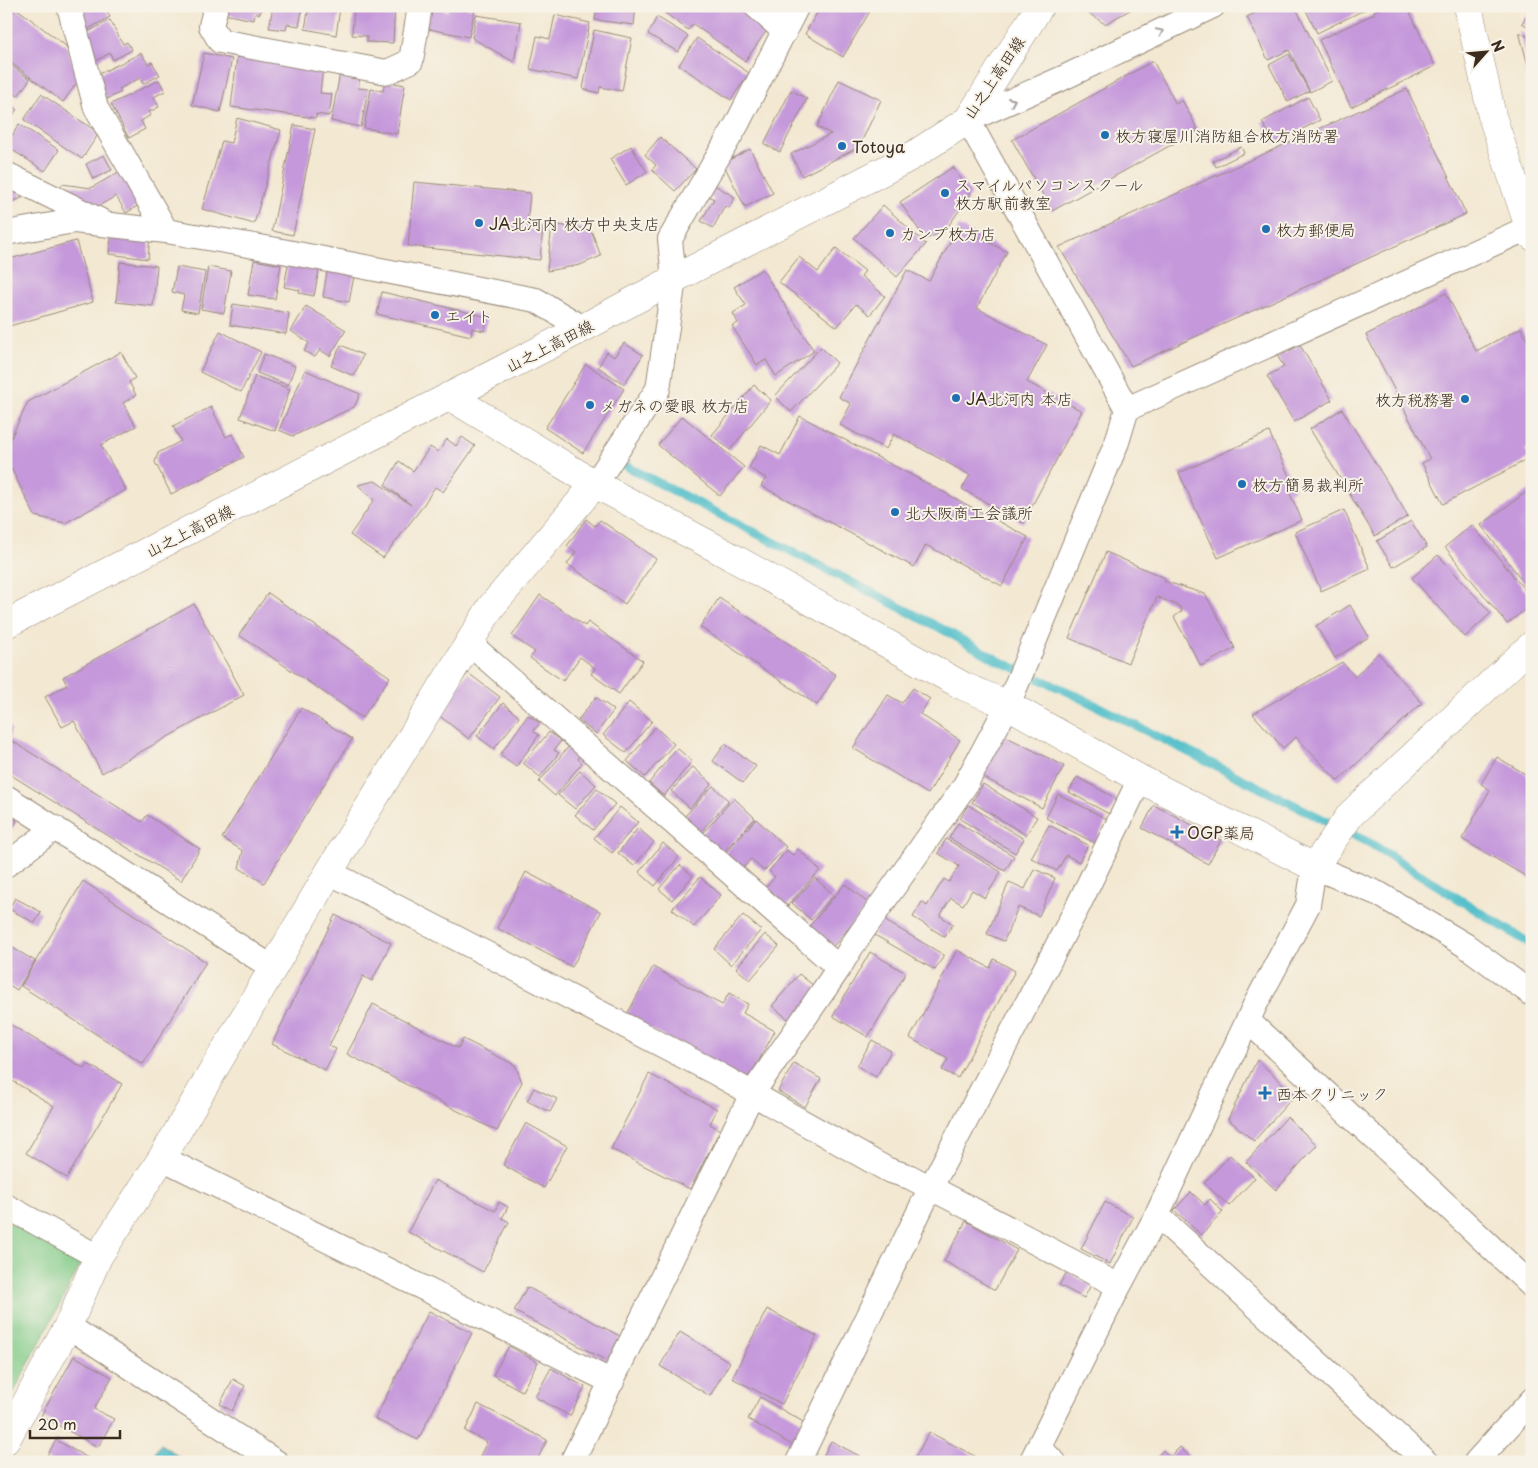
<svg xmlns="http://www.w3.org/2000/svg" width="1538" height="1468" font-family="'Playpen Sans','Klee One',sans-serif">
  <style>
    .green { fill: #80ca87; stroke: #5e7a52 }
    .water { fill: #52bfca; stroke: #467474 }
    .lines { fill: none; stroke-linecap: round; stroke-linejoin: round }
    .stream { stroke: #52bfca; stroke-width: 9 }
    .building { fill: #c598db }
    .minor-casing { stroke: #978978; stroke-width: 26 }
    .tertiary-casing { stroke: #978978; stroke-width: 29 }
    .primary-casing { stroke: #978978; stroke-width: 29 }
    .minor { stroke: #fff; stroke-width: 24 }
    .tertiary { stroke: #fff; stroke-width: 28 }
    .primary { stroke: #fff; stroke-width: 28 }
    .oneway { stroke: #a79f9a }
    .poi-dot { fill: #1f6fb2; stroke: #f7f3e8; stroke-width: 2 }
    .labels { text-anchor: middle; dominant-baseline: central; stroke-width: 4; stroke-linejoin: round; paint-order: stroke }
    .street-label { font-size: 16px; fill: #3b2a1e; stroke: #f7f3e8 }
    .poi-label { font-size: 16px; fill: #3b2a1e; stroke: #f7f3e8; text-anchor: start }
  </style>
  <rect width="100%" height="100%" fill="#f7f3e8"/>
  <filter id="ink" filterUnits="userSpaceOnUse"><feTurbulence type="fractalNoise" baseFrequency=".02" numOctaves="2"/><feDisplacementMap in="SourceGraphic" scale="10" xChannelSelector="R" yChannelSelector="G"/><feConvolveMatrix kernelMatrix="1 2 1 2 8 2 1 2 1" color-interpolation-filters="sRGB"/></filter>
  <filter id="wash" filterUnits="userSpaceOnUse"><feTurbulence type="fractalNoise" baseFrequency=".0096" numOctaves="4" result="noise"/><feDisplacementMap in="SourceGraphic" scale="20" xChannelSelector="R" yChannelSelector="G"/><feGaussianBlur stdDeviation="1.12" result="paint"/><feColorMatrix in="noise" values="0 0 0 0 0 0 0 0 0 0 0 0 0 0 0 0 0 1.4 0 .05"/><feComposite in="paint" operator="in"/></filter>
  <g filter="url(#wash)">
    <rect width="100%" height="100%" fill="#f3e8d2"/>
    <!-- green -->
    <path class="green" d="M6 1221 82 1262 6 1407Z"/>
    <!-- water -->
    <path class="water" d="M161 1444 186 1462H149Z"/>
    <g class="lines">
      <!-- stream -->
      <path class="stream" d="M624 465 946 631 999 661 1071 693 1370 843 1532 945"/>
    </g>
    <g id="blocks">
      <!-- building -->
      <path class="building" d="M88 6H104L110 17 83 32 73 14Z
        M224 6H262L260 14 255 13 254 20 223 14Z
        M273 6H303L299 26 287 24 286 30 269 28Z
        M309 6 340 8 336 35 305 29Z
        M354 6H395L393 43 367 42V36L352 35Z
        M449 6H462L475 9 469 37 424 28 428 7 448 11Z
        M597 6H636L634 25 595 20Z
        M656 6H736L768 29 745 61 693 24 688 30Z
        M821 6H873L843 57 805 34Z
        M1077 6H1137L1105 24Z
        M1269 6H1295L1332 81 1310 92 1289 50 1268 60 1247 17Z
        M1304 6H1362L1364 10 1317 33Z
        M1384 6H1407L1435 66 1351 107 1319 40 1374 14V11Z
        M1532 7V29L1522 23Z
        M16 8 66 46 79 80 63 102 6 59V20Z
        M476 15 521 22 514 62 472 38Z
        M555 15 590 23 578 79 530 69 537 36 550 39Z
        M657 17 688 36 678 52 648 34Z
        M110 20 123 44 127 42 132 50 113 60 110 53 96 61 82 35Z
        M594 30 632 38 622 91 600 87 599 93 583 89Z
        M1519 32 1532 39V76H1531Z
        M697 38 749 73 731 100 679 65Z
        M141 53 148 64 152 62 160 75 143 84 140 78 119 89 121 92 107 99 95 76Z
        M204 53 232 59 220 112 192 105Z
        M1289 54 1309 91 1288 102 1269 65Z
        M237 57 323 68 320 93 332 94 329 116 316 114V118L231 107Z
        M1153 61 1176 104 1182 100 1198 130 1052 211 1012 140Z
        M9 64 30 79 18 96 6 88V68Z
        M340 73 360 77 358 88 368 89 361 127 331 121Z
        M159 80 165 91 154 97 159 107 149 112 151 115 141 121 145 129 129 138 111 104Z
        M839 80 881 100 859 147 802 176 791 154 831 134 817 127Z
        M385 81 405 85 397 134 364 128 371 89 383 91Z
        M1407 89 1466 214 1131 366 1059 247Z
        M791 90 807 99 780 152 764 144Z
        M41 94 99 133 82 159 24 120Z
        M1308 97 1320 120 1274 144 1262 122Z
        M6 102 17 109 6 125Z
        M237 118 281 130 254 224 202 209 222 141 231 143Z
        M19 124 59 150 45 171 6 146Z
        M294 125 315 129 293 235 272 231Z
        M660 137 696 169 675 191 652 170 656 165 645 155Z
        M631 146 647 172 626 185 610 159Z
        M1241 147 1244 153 1216 167 1213 161Z
        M750 149 773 193 745 207 723 163Z
        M104 155 112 170 93 179 86 164Z
        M953 167 971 194 944 232 925 239 900 202Z
        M124 169 144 202 126 213 116 196 95 208 59 188 62 184 91 188Z
        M414 182 530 193 527 225 543 227 540 260 408 246Z
        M711 183 735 197 729 208 725 206 713 228 701 221 714 199 704 194Z
        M17 184 22 198 6 204V188Z
        M883 205 926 244 897 277 854 238Z
        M552 224 591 230 601 256 580 265 547 271Z
        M959 226 1007 252 977 308 1047 345 1027 382 1082 411 1023 523 962 489 970 475 894 434 886 449 840 425 851 404 839 397 907 270 929 281Z
        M112 230 150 235 148 259 109 254Z
        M76 241 93 302 6 327V260Z
        M836 248 865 271 861 276 885 296 870 315 856 304 837 327 779 282 799 257 818 272Z
        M289 259 320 265 314 296 299 293 300 290 284 287Z
        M254 260 281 265 275 299 248 295Z
        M120 262 157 266 153 306 116 302Z
        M328 266 355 271 349 302 323 297Z
        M177 267 205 272 198 313 181 310 184 295 172 292Z
        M208 267 231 271 224 313 201 309Z
        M762 269 814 351 776 376 766 360 757 365 732 326 738 323 733 313 746 305 734 287Z
        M382 292 488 317 484 331 472 328 471 336 377 314Z
        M1446 293 1476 351 1521 328 1532 349V447L1525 450 1530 458 1443 504 1422 463 1430 459 1366 335Z
        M233 304 289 313 286 334 230 325Z
        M306 306 346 330 330 356 320 350 315 357 304 351 309 343 291 331Z
        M220 331 261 352 241 392 200 372Z
        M624 343 643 355 624 384 598 367 607 352 614 357Z
        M341 345 363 355 354 376 331 366Z
        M1300 345 1332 400 1294 422 1267 376 1284 367 1278 357Z
        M821 347 837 363 791 412 775 396Z
        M121 352 135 378 129 382 136 395 123 403 136 426 101 445 126 490 65 523 35 516 6 458V448L28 402Z
        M264 354 295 366 288 385 257 373Z
        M586 364 624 389 583 453 545 428Z
        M305 370 360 394 354 407 293 436 279 430Z
        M255 376 290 389 275 431 240 418Z
        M754 385 771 400 730 450 712 435Z
        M211 407 226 437 232 434 244 457 171 494 155 462 158 453 181 441 173 426Z
        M1342 409 1408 516 1375 536 1310 429Z
        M682 416 744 467 720 496 658 445Z
        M800 416 1028 537 1002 586 926 545 914 567 761 486 766 478 749 468 761 445 780 455Z
        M1269 432 1295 489 1289 492 1302 520 1218 558 1179 473Z
        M462 437 475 446 443 492 435 487 420 510 383 558 350 535 374 500 358 485 375 481 411 505 385 485 399 461 413 471 430 447 438 452 447 439 456 446Z
        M1532 488V594L1481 525Z
        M1344 510 1370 569 1321 591 1295 532Z
        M586 519 595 526 600 520 656 559 625 604 567 564 576 552 567 546Z
        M1411 521 1427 547 1393 567 1377 541Z
        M1472 525 1532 599V604L1507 624 1445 547Z
        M1106 552 1165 578 1164 581 1205 594 1235 648 1201 666 1174 617 1182 611 1179 606 1157 597 1128 663 1069 638Z
        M1438 555 1491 613 1465 637 1412 578Z
        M268 593 390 677 362 718 239 635Z
        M540 595 585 626 588 622 643 661 619 694 591 674 595 668 580 657 563 681 530 658 535 652 512 636Z
        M719 598 836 675 817 705 700 627Z
        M194 604 244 695 102 773 74 721 62 727 45 697 67 685 63 677Z
        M1350 605 1369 637 1335 658 1316 626Z
        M1378 653 1422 703 1338 781 1296 737 1283 748 1253 714 1342 662 1355 677Z
        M468 673 500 697 469 739 437 714Z
        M913 688 930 699 920 714 960 740 928 794 853 748 888 695 902 703Z
        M596 697 614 710 596 734 578 720Z
        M629 702 652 721 626 753 603 735Z
        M503 703 519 717 494 749 477 736Z
        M301 708 352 739 264 883 239 868 243 851 222 838Z
        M528 715 540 723 533 731 539 735 516 767 500 755Z
        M6 725 11 728 9 739 142 822 147 815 200 849 181 881 6 772Z
        M655 727 674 744 645 777 627 761Z
        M549 732 561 741 554 750 559 753 540 777 523 763Z
        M1003 735 1064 766 1042 808 981 776Z
        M725 744 756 766 743 783 713 761Z
        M569 746 580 755 578 759 582 763 555 796 539 782Z
        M677 748 692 761 664 796 649 783Z
        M1497 757 1532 778V880L1462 839 1490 790 1481 784Z
        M693 767 712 784 690 808 671 791Z
        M580 771 596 785 575 809 558 795Z
        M1077 777 1117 799 1109 814 1069 792Z
        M983 784 1037 817 1026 835 972 802Z
        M713 786 729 801 700 832 684 817Z
        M597 789 615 804 593 830 575 815Z
        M1058 794 1107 819 1095 843 1046 818Z
        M734 798 755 818 722 854 701 835Z
        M968 805 1024 839 1015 853 960 819Z
        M1154 805 1221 840 1208 864 1142 828Z
        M620 807 638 822 612 853 594 838Z
        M6 814 17 821 6 838Z
        M756 819 786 847 764 871 751 859 742 869 725 853Z
        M958 823 1014 856 1005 871 949 838Z
        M1049 825 1088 845 1079 862 1066 855 1057 871 1031 858Z
        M638 828 654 842 634 866 618 853Z
        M946 839 1001 872 985 898 972 890 963 905 951 898 940 916 953 924 945 937 913 917 922 902 927 906 944 879 949 882 959 866 938 853Z
        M663 843 679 857 655 886 639 872Z
        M798 849 820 870 786 907 765 888 775 877 769 871 787 850 793 855Z
        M680 865 693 876 672 900 659 889Z
        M1034 869 1055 878 1039 916 1018 907 1004 941 987 934 1009 882 1025 889Z
        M526 872 601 912 572 967 497 928Z
        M700 877 721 895 694 927 672 909Z
        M815 878 834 895 811 920 792 903Z
        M83 881 206 962 143 1064 21 986Z
        M845 884 869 904 831 949 807 929Z
        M15 898 41 912 35 923 9 909Z
        M335 915 391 943 372 981 363 976 329 1046 336 1049 325 1070 272 1044Z
        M743 915 761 930 731 965 714 949Z
        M882 919 944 955 935 970 873 934Z
        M765 934 779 946 750 980 736 968Z
        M6 944 35 961 17 990 6 983Z
        M957 950 990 968 994 959 1015 971 958 1078 942 1070 948 1059 910 1038Z
        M870 952 906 973 868 1037 833 1016Z
        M653 967 722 1005 729 993 748 1004 743 1013 775 1031 747 1082 626 1016Z
        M799 974 819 990 792 1022 772 1006Z
        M373 1004 458 1048 463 1039 515 1065 522 1082 497 1131 347 1054Z
        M6 1022 85 1069 88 1064 122 1084 67 1178 26 1153 54 1106 6 1077Z
        M872 1040 891 1051 876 1077 857 1066Z
        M1257 1060 1295 1095 1254 1141 1228 1119Z
        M794 1063 821 1079 805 1107 778 1091Z
        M649 1074 717 1109 710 1124 720 1130 690 1189 611 1149Z
        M534 1088 557 1099 550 1112 527 1101Z
        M1287 1117 1317 1145 1276 1190 1246 1162Z
        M526 1123 567 1146 544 1188 503 1165Z
        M1230 1155 1255 1178 1229 1206 1204 1183Z
        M435 1180 495 1211 499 1202 508 1207 502 1218 509 1222 483 1272 408 1232Z
        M1191 1192 1205 1205 1210 1199 1223 1212 1201 1235 1174 1210Z
        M1105 1202 1133 1217 1110 1264 1081 1249Z
        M966 1221 1017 1250 995 1290 944 1261Z
        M1067 1272 1091 1285 1084 1298 1059 1285Z
        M527 1287 620 1336 607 1361 514 1311Z
        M767 1309 817 1336 782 1404 732 1378Z
        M429 1311 472 1333 418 1440 375 1419Z
        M680 1332 730 1362 710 1396 660 1366Z
        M509 1346 538 1362 522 1391 493 1375Z
        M74 1356 112 1377 94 1409 114 1419 98 1447 41 1416Z
        M551 1368 585 1387 570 1416 535 1397Z
        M233 1379 245 1386 232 1411 220 1404Z
        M760 1397 805 1423 792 1445 748 1419Z
        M478 1404 547 1440 536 1462H477L487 1442 465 1431Z
        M929 1432 986 1462H913Z
        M56 1440 95 1462H53L46 1458Z
        M831 1441 871 1462H820Z
        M1180 1447 1194 1460 1192 1462H1152L1163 1450 1170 1457Z"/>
    </g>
  </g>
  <g filter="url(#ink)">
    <use href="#blocks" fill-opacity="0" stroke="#978978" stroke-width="1"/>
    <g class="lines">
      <!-- minor casing -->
      <g class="minor-casing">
        <path id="minor" d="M69 6 96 108 166 231
          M216 6 211 26 220 41 387 72 411 61 420 6
          M756 6 785 32
          M6 174 99 220
          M6 233 74 221 166 231 277 250 536 300 583 328
          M1127 409 1528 228
          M595 484 658 389 674 279 670 239 737 124 797 6
          M469 643 839 968
          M6 797 273 968
          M6 865 55 828
          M329 872 714 1072 888 1170 910 1177 1119 1286
          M1248 1021 1420 1180 1532 1286
          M162 1158 612 1382
          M6 1206 98 1257
          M1157 1215 1426 1462
          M68 1326 276 1462
          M1039 1448 1054 1462
          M572 1462 752 1094 839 968 852 946 964 787 1008 705 1117 442 1127 409 968 120 1063 78 1213 6
          M798 1462 930 1189 1078 906 1140 779
          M1031 1462 1119 1286 1157 1215 1255 1005 1308 905 1314 867 1379 894 1465 945 1532 994
          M1476 1462 1532 1400"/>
      </g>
      <!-- tertiary casing -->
      <g class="tertiary-casing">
        <path id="tertiary" d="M449 396 595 484 712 546 963 686 1008 705 1140 779 1314 867 1351 814 1532 645
          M6 624 583 328 674 279 912 156 968 120 1040 6
          M6 1440 68 1326 98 1257 162 1158 329 872 491 607 595 484"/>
      </g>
      <!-- primary casing -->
      <g class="primary-casing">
        <path id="primary" d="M1468 6 1492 116 1532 236"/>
      </g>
      <!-- minor -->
      <use href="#minor" class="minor"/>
      <!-- tertiary -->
      <use href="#tertiary" class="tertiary"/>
      <!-- primary -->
      <use href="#primary" class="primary"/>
    </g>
    <!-- one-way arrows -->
    <defs><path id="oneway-chevron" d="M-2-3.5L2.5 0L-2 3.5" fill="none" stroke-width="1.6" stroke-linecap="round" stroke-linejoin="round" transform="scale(1.25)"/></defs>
    <g class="oneway">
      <use href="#oneway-chevron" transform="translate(1160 32) rotate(-26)"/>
      <use href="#oneway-chevron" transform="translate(1012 101) rotate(-24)"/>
    </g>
  </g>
  <!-- markers -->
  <g class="poi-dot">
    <circle cx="1105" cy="135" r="5"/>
    <circle cx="842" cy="146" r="5"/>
    <circle cx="945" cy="193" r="5"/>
    <circle cx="479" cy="223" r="5"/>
    <circle cx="1266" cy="229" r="5"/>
    <circle cx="890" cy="233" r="5"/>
    <circle cx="435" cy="315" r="5"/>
    <circle cx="956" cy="398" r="5"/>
    <circle cx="1465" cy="399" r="5"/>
    <circle cx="590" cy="405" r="5"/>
    <circle cx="1242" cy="484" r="5"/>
    <circle cx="895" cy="512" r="5"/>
    <path d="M1174.5 824.5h5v5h5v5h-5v5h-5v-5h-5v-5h5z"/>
    <path d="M1262.5 1085.5h5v5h5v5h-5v5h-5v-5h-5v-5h5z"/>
  </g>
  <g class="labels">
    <!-- street labels -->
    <g class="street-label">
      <text transform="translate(993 77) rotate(-56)">山之上高田線</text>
      <text transform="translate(549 345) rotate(-27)">山之上高田線</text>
      <text transform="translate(189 530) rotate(-27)">山之上高田線</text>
    </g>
    <!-- poi labels -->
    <g class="poi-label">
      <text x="1115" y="135">枚方寝屋川消防組合枚方消防署</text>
      <text x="852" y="146">Totoya</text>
      <text x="955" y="184">スマイルパソコンスクール<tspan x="955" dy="18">枚方駅前教室</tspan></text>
      <text x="489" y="223">JA北河内 枚方中央支店</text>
      <text x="1276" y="229">枚方郵便局</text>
      <text x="900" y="233">カンプ枚方店</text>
      <text x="445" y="315">エイト</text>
      <text x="966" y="398">JA北河内 本店</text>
      <text x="1455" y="399" text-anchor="end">枚方税務署</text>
      <text x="600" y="405">メガネの愛眼 枚方店</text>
      <text x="1252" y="484">枚方簡易裁判所</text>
      <text x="905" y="512">北大阪商工会議所</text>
      <text x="1187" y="832">OGP薬局</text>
      <text x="1276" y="1093">西本クリニック</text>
    </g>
  </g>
  <!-- margin -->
  <rect width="1538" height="1468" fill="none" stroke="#f7f3e8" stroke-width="25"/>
  <!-- north arrow -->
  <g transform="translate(1486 52) rotate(63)" stroke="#f7f3e8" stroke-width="4" paint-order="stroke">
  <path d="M0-4L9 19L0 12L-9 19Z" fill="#3b2a1e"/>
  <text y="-8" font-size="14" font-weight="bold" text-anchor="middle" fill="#3b2a1e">N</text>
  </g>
  <!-- scale -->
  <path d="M30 1430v8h90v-8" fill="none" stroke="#3b2a1e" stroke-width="2.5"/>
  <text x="38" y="1430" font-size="15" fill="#3b2a1e" stroke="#f7f3e8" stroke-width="4" paint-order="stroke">20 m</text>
</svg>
